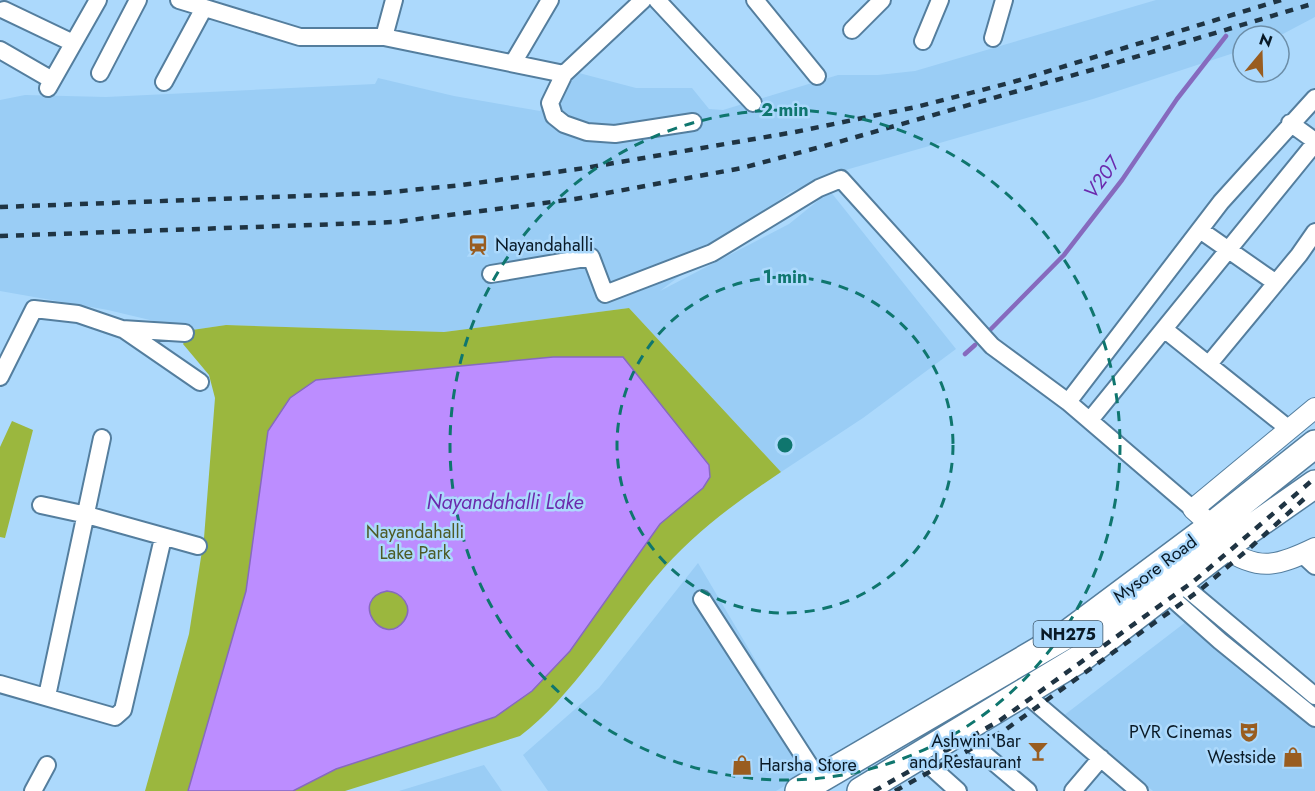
<svg xmlns="http://www.w3.org/2000/svg" width="1315" height="791" font-family="Jost,sans-serif">
  <style>
    .built { fill: #9acdf5 }
    .green { fill: #9bb73e }
    .water { fill: #bc8dff; stroke: #866abe; stroke-width: 1.5; fill-rule: evenodd }
    .lines { fill: none; stroke-linecap: round; stroke-linejoin: round }
    .stream { stroke: #866abe; stroke-width: 4.5 }
    .minor-casing { stroke: #547e9e; stroke-width: 20 }
    .tertiary-casing { stroke: #547e9e; stroke-width: 22 }
    .trunk-casing { stroke: #547e9e; stroke-width: 30 }
    .minor { stroke: #fff; stroke-width: 16 }
    .tertiary { stroke: #fff; stroke-width: 20 }
    .trunk { stroke: #fff; stroke-width: 27 }
    .rail { stroke: #1f3443; stroke-width: 4.5; stroke-dasharray: 8 8; stroke-linecap: butt }
    .ring { fill: none; stroke: #0f766e; stroke-width: 3; stroke-dasharray: 10 8 }
    .labels { text-anchor: middle; dominant-baseline: central; stroke-width: 5; stroke-linejoin: round; paint-order: stroke }
    .shield { fill: #acd9fc; stroke: #3a5367; stroke-width: 1.5 }
    .shield-label { font-size: 16px; font-weight: bold; fill: #091a27 }
    .poi-label { font-size: 18px; fill: #091a27; stroke: #acd9fc; text-anchor: end }
    .park-label { font-size: 18px; fill: #4d5b26; stroke: #acd9fc }
    .street-label { font-size: 18px; fill: #091a27; stroke: #acd9fc }
    .water-label { font-size: 20px; font-style: italic; fill: #6b2aad; stroke: #acd9fc }
    .centre { fill: #0f766e; stroke: #acd9fc; stroke-width: 3 }
    .ring-label { font-size: 18px; text-anchor: middle; font-weight: bold; fill: #0f766e; stroke: #acd9fc; stroke-width: 5; stroke-linejoin: round; paint-order: stroke }
  </style>
  <rect width="100%" height="100%" fill="#acd9fc"/>
  <!-- built -->
  <path class="built" d="M1156 0H1315V17L1279 36H1243V50L1093 99 849 169 790 192 660 291 789 224 830 191 956 349 863 418 781 472 629 308 444 332 226 325 192 330 108 310 0 291V100L25 95 106 97 375 84 378 78 454 96 540 111 573 74 579 73 636 88H692L709 109 723 110 838 75H878L915 71Z
    M698 563 818 766 776 791H548L523 755 599 688Z
    M1208 605 1315 699V791H1153L1063 716Z
    M484 765 502 791H399Z"/>
  <!-- green -->
  <path class="green" d="M629 308 781 472C736 502 691 535 656 577 614 627 571 698 520 736L345 791H145L189 634 204 538 215 398 209 375 183 344 192 330 226 325 444 332Z
    M12 421 33 430 5 538 0 537V447Z"/>
  <!-- water -->
  <path class="water" d="M553 357H623L709 465 710 477 703 488 660 524 570 651 532 691 495 717 336 769 293 791H188L246 591 268 431 290 398 316 380ZM387 591C402 592 414 607 404 621 383 649 348 599 387 591Z"/>
  <g class="lines">
    <!-- stream -->
    <path class="stream" d="M991 329 1064 255 1122 180 1177 99 1226 36
      M965 354 975 345"/>
    <!-- minor casing -->
    <g class="minor-casing">
      <path id="minor" d="M179 0 300 37H384L564 74 643 0
        M657 0 753 103
        M755 0 817 76
        M4 10 73 43
        M852 30 882 0
        M384 37 394 0
        M993 38 1004 0
        M923 41 940 0
        M0 50 52 80
        M513 63 550 0
        M100 73 138 0
        M564 74 550 103 554 116 564 124 587 132 615 134 693 122
        M164 82 204 8
        M48 88 98 0
        M1290 123 1315 141
        M1200 230 1276 283
        M491 274 591 257 605 294 712 253 819 188 841 179 992 346 1068 402 1193 509
        M123 329 200 382
        M1164 329 1289 429
        M1209 364 1299 255 1315 232
        M0 377 34 309 78 314 122 329 185 333
        M1068 402 1221 202 1315 98
        M1090 420 1315 143
        M41 505 87 515 198 546
        M1302 554 1315 566
        M1179 582 1315 696
        M1165 592 1220 641 1315 718
        M702 599 819 780
        M0 684 115 717 123 710 163 538
        M1023 692 1139 791
        M47 696 102 438
        M958 732 1028 791
        M919 756 958 791
        M33 791 47 765
        M1073 791 1101 758"/>
    </g>
    <!-- tertiary casing -->
    <g class="tertiary-casing">
      <path id="tertiary" d="M1212 526 1193 509 1315 408
        M1224 548C1259 572 1278 566 1315 548"/>
    </g>
    <!-- trunk casing -->
    <g class="trunk-casing">
      <path id="trunk" d="M799 791 1066 635 1212 526 1315 444
        M861 791 1081 658 1232 542 1315 484"/>
    </g>
    <!-- minor -->
    <use href="#minor" class="minor"/>
    <!-- tertiary -->
    <use href="#tertiary" class="tertiary"/>
    <!-- trunk -->
    <use href="#trunk" class="trunk"/>
    <!-- rail -->
    <path class="rail" d="M0 207 381 193 462 185 585 168 795 132 916 107 1013 82 1281 0
      M0 236 395 222 575 199 742 168 835 143 1102 67 1315 3
      M874 791 999 721 1194 581 1315 478
      M895 791 1005 730 1200 590 1252 546 1304 499"/>
  </g>
  <!-- distance rings -->
  <g class="ring">
    <circle cx="785" cy="445" r="168"/>
    <circle cx="785" cy="445" r="335"/>
  </g>
  <!-- icons -->
  <defs>
    <g id="station-bare" transform="scale(1.62)"><path d="M-3-6H3Q5-6 5-4V2Q5 4 3 4L4.5 6H3L1.5 4h-3L-3 6H-4.5L-3 4Q-5 4-5 2V-4Q-5-6-3-6ZM-3.5-4v3h7v-3ZM-3.5 1v1.5H-2V1ZM2 1v1.5H3.5V1Z" fill="#995d20" stroke="#acd9fc" stroke-width="2.5" paint-order="stroke"/></g>
    <g id="theatre-bare" transform="scale(1.62)"><path d="M-5-5.5Q0-4 5-5.5V0Q5 5 0 6Q-5 5-5 0ZM-3.3-2.5H-1v1.5H-3.3ZM1-2.5H3.3v1.5H1ZM-2.8 1Q0 5.5 2.8 1Z" fill="#995d20" stroke="#acd9fc" stroke-width="2.5" paint-order="stroke"/></g>
    <g id="bar-bare" transform="scale(1.62)"><path d="M-6-5H6L.8 .8V4.5H3.5V6h-7V4.5H-.8V.8Z" fill="#995d20" stroke="#acd9fc" stroke-width="2.5" paint-order="stroke"/></g>
    <g id="shop-bare" transform="scale(1.62)"><path d="M-5-2.5h2.3a2.7 3.5 0 0 1 5.4 0H5L5.5 6h-11ZM-1.5-2.5h3a1.5 2.3 0 0 0-3 0Z" fill="#995d20" stroke="#acd9fc" stroke-width="2.5" paint-order="stroke"/></g>
  </defs>
  <g fill-rule="evenodd">
    <use href="#station-bare" x="478" y="245"/>
    <use href="#theatre-bare" x="1249" y="732"/>
    <use href="#bar-bare" x="1038" y="751"/>
    <use href="#shop-bare" x="1293" y="757"/>
    <use href="#shop-bare" x="742" y="765"/>
  </g>
  <g class="labels">
    <!-- shield labels -->
    <rect class="shield" x="1033.5" y="621" width="69" height="26" rx="4.5"/>
    <g class="shield-label">
      <text x="1068" y="634">NH275</text>
    </g>
    <!-- poi labels -->
    <g class="poi-label">
      <text x="495" y="245" text-anchor="start">Nayandahalli</text>
      <text x="1232" y="732">PVR Cinemas</text>
      <text x="1021" y="741">Ashwini Bar<tspan x="1021" dy="21">and Restaurant</tspan></text>
      <text x="1276" y="757">Westside</text>
      <text x="759" y="765" text-anchor="start">Harsha Store</text>
    </g>
    <!-- park labels -->
    <g class="park-label">
      <text x="415" y="532">Nayandahalli<tspan x="415" dy="21">Lake Park</tspan></text>
    </g>
    <!-- street labels -->
    <g class="street-label">
      <text transform="translate(1155 569) rotate(-37)">Mysore Road</text>
    </g>
    <!-- water labels -->
    <g class="water-label">
      <text transform="translate(1102 178) rotate(-54)">V207</text>
      <text x="505" y="502">Nayandahalli Lake</text>
    </g>
  </g>
  <circle cx="785" cy="445" r="9" class="centre"/>
  <g class="ring-label">
    <text x="785" y="116">2 min</text>
    <text x="785" y="283">1 min</text>
  </g>
  <!-- north arrow -->
  <g transform="translate(1261 54) rotate(19)"><circle r="28" fill="#acd9fc" stroke="#6b8da7" stroke-width="1.5"/>
  <path d="M0-4.5L10 22L0 15L-10 22Z" fill="#995d20"/>
  <text y="-9" font-size="16" font-weight="bold" text-anchor="middle" fill="#091a27">N</text>
  </g>
</svg>
